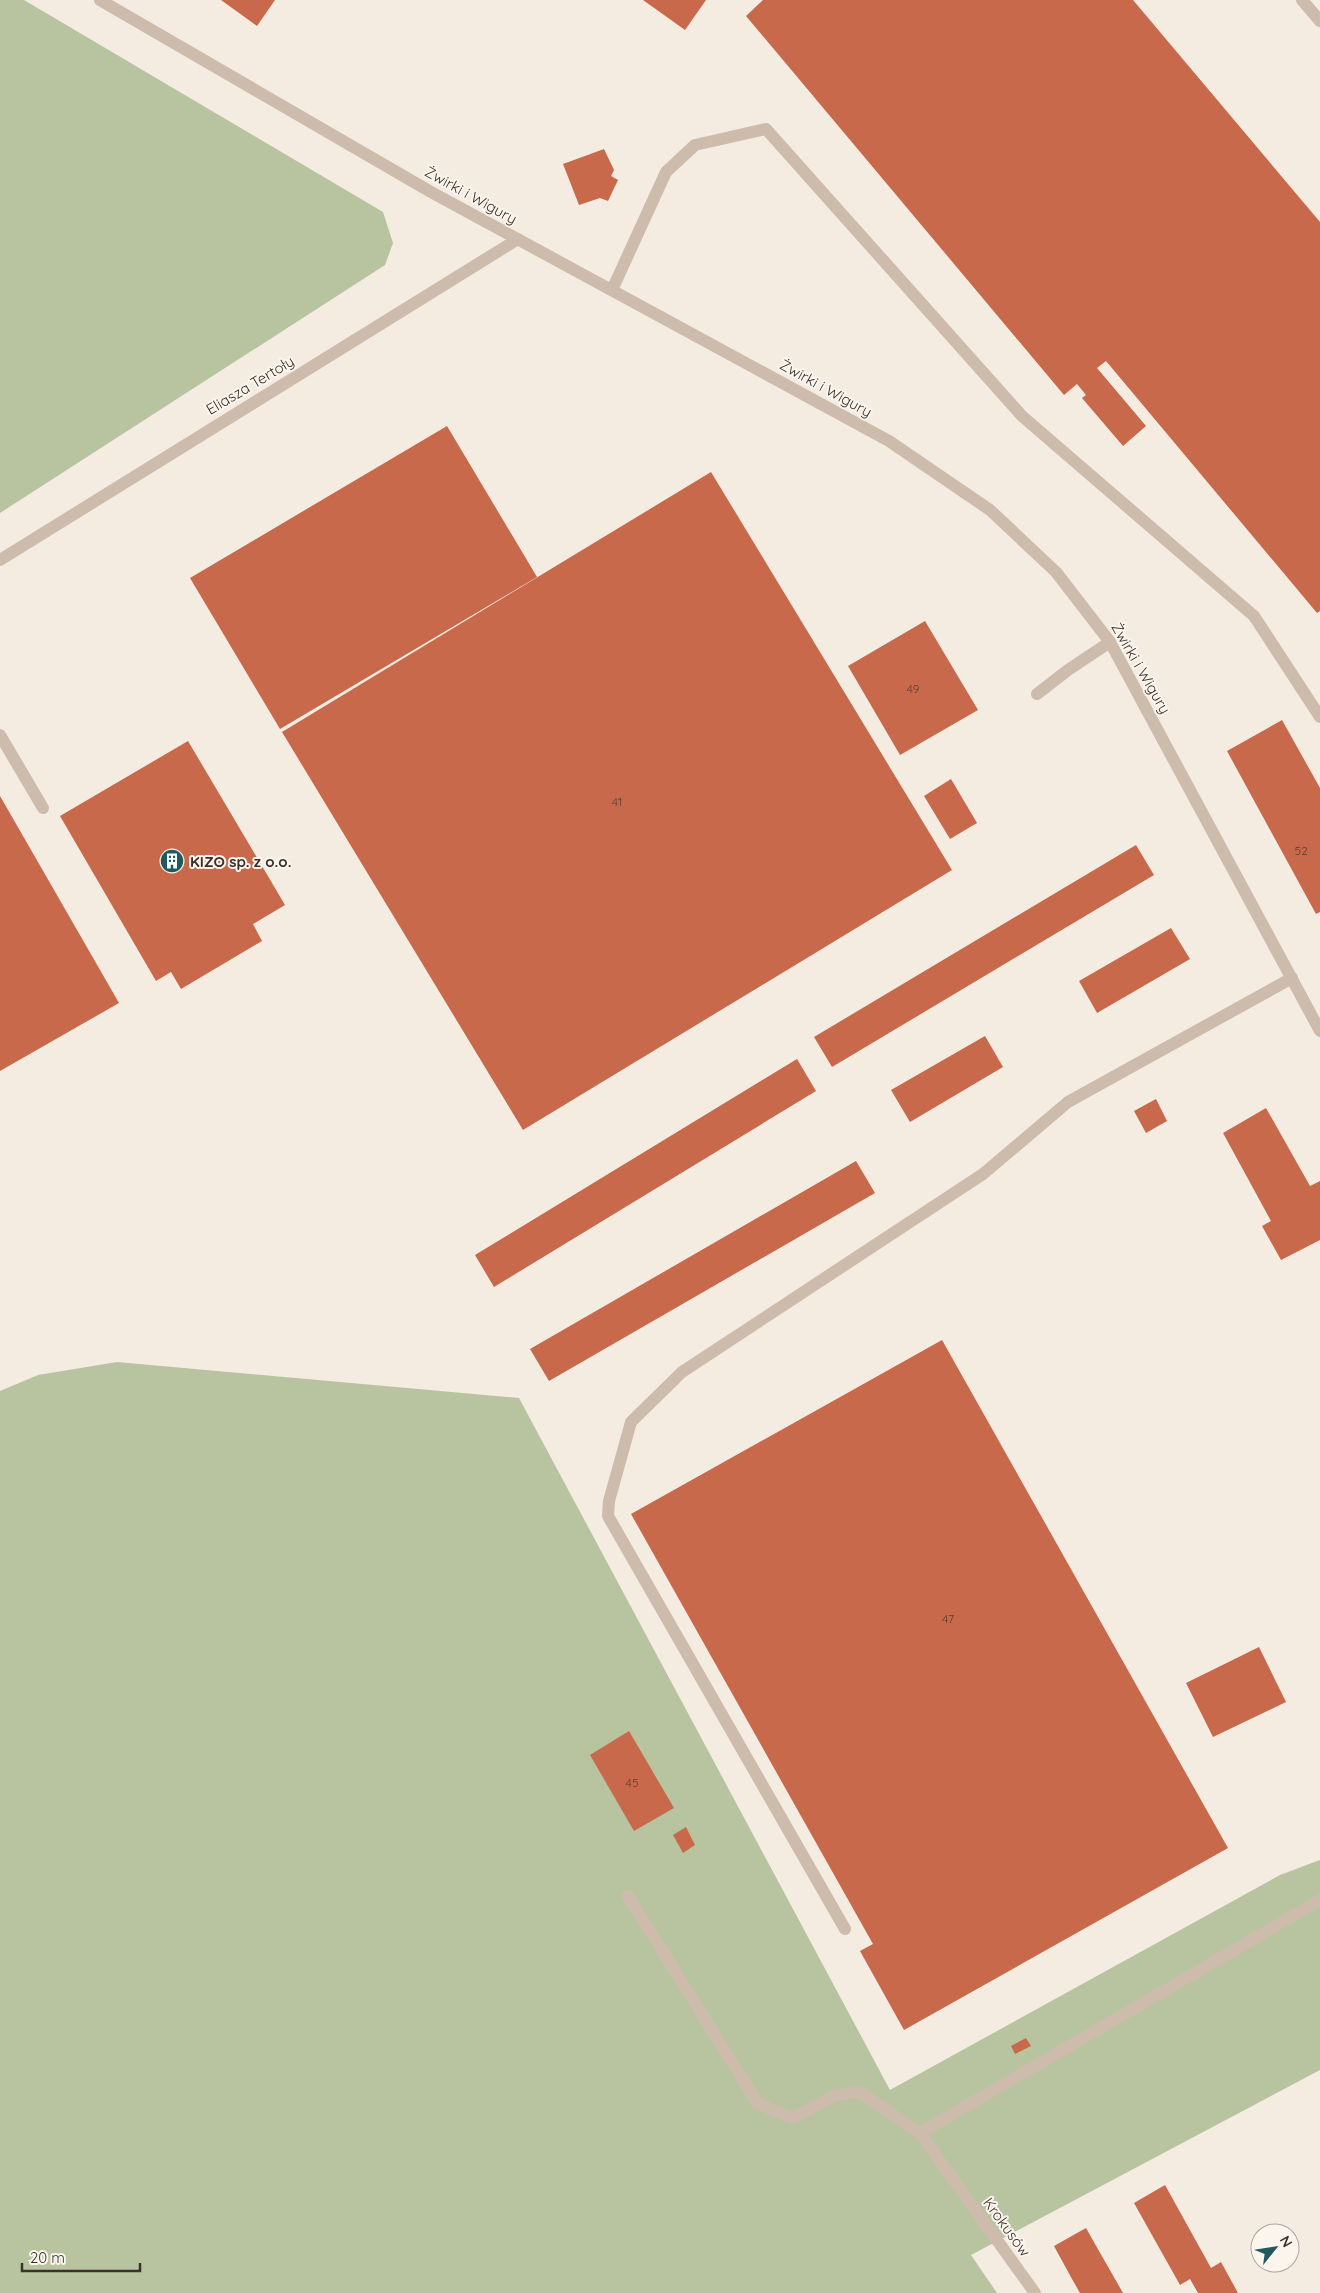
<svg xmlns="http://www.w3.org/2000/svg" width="1320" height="2293" font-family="Quicksand,sans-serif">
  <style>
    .green { fill: #b8c4a0 }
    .building { fill: #c8694b }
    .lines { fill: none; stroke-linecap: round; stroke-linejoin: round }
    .service { stroke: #cdbbac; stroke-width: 12 }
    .minor { stroke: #cdbbac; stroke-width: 12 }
    .tertiary { stroke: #cdbbac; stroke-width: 12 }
    .labels { text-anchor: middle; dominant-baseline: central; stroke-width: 4; stroke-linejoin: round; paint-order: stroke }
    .number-label { font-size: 12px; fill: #5e3e33 }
    .street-label { font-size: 15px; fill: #3b302b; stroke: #fbf5ee }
    .poi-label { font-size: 15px; font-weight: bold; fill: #3b302b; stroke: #fbf5ee; text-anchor: start }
  </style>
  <rect width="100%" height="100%" fill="#f4ebe1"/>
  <!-- green -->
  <path class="green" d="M0 0H24L383 212 393 243 385 265 0 513Z
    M117 1362 519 1398 890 2090 1280 1875 1320 1860V2070L971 2255 997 2293H0V1391L38 1375Z"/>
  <!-- building -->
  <path class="building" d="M221 0H275L257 26Z
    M643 0H706L685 30Z
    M763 0H1133L1320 222V611L1317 613 1106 361 1097 368 1146 426 1123 446 1082 398 1086 395 1077 384 1064 395 746 16Z
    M604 149 614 170 611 176 618 180 608 201 600 198 579 205 563 164Z
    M447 426 537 577 280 729 190 578Z
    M711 472 952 870 523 1130 282 732Z
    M925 621 978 710 900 755 848 666Z
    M1282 720 1320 788V912L1316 914 1227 751Z
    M188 741 285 905 253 924 262 941 181 989 171 972 156 981 60 816Z
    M951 779 977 823 950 839 924 796Z
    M0 796 119 1003 0 1071Z
    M1136 845 1154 875 832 1067 814 1037Z
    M1171 928 1190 959 1097 1013 1079 981Z
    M985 1036 1003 1067 910 1122 891 1090Z
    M797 1059 816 1091 494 1287 475 1255Z
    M1156 1099 1167 1121 1146 1133 1134 1111Z
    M1266 1108 1310 1186 1320 1181V1240L1281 1260 1262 1226 1271 1221 1223 1133Z
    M856 1161 875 1193 549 1381 530 1349Z
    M942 1340 1228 1848 904 2030 860 1951 873 1944 631 1514Z
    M1259 1647 1286 1702 1213 1737 1186 1683Z
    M629 1731 674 1808 634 1831 590 1755Z
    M686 1827 695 1845 683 1853 673 1835Z
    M1026 2038 1031 2046 1015 2054 1011 2046Z
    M1165 2185 1211 2268 1221 2262 1238 2293H1198L1190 2279 1180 2285 1134 2203Z
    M1086 2228 1095 2244 1123 2293H1080L1072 2279 1054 2246Z"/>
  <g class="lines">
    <!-- service -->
    <path class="service" d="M1302 0 1320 21
      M612 290 666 172 695 145 766 129 1022 416 1254 616 1320 717
      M1037 694 1068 670 1110 642
      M0 735 43 808
      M628 1896 758 2104 793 2118 836 2095 860 2092 920 2133 953 2179
      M845 1929 608 1516 609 1501 631 1422 682 1372 983 1174 1068 1102 1292 978
      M920 2133 1320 1900"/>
    <!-- minor -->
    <path class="minor" d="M0 560 518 239
      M953 2179 1035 2293"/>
    <!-- tertiary -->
    <path class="tertiary" d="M100 0 431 192 889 441 990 510 1056 572 1110 642 1320 1031"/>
  </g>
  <!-- icons -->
  <defs>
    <g id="building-disc" transform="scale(1.25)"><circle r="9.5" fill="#1f5a5e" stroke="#fbf5ee"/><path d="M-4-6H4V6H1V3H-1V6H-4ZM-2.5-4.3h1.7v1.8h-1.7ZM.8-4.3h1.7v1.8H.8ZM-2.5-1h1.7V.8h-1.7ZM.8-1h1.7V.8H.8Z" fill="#fff"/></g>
  </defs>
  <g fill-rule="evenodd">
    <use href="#building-disc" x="172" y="861"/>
  </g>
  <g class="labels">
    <!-- number labels -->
    <g class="number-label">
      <text x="913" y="688">49</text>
      <text x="617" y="801">41</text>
      <text x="1301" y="850">52</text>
      <text x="948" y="1618">47</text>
      <text x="632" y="1782">45</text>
    </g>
    <!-- street labels -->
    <g class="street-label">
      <text transform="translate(471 195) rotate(29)">Żwirki i Wigury</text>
      <text transform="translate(250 385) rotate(-31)">Eliasza Tertoły</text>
      <text transform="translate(826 388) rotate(29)">Żwirki i Wigury</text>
      <text transform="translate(1141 668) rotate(60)">Żwirki i Wigury</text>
      <text transform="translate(1007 2227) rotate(54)">Krokusów</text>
    </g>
    <!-- poi labels -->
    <g class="poi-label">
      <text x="190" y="861">KIZO sp. z o.o.</text>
    </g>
  </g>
  <!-- north arrow -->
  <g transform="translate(1275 2248) rotate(60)"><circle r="24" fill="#fbf5ee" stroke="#aea6a0"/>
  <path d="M0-4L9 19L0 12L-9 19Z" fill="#1f5a5e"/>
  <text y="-8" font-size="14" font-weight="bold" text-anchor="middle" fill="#3b302b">N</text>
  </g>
  <!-- scale -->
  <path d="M22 2263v8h118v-8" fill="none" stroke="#3b302b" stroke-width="2.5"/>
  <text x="30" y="2263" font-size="15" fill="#3b302b" stroke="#fbf5ee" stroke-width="4" paint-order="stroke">20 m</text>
</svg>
